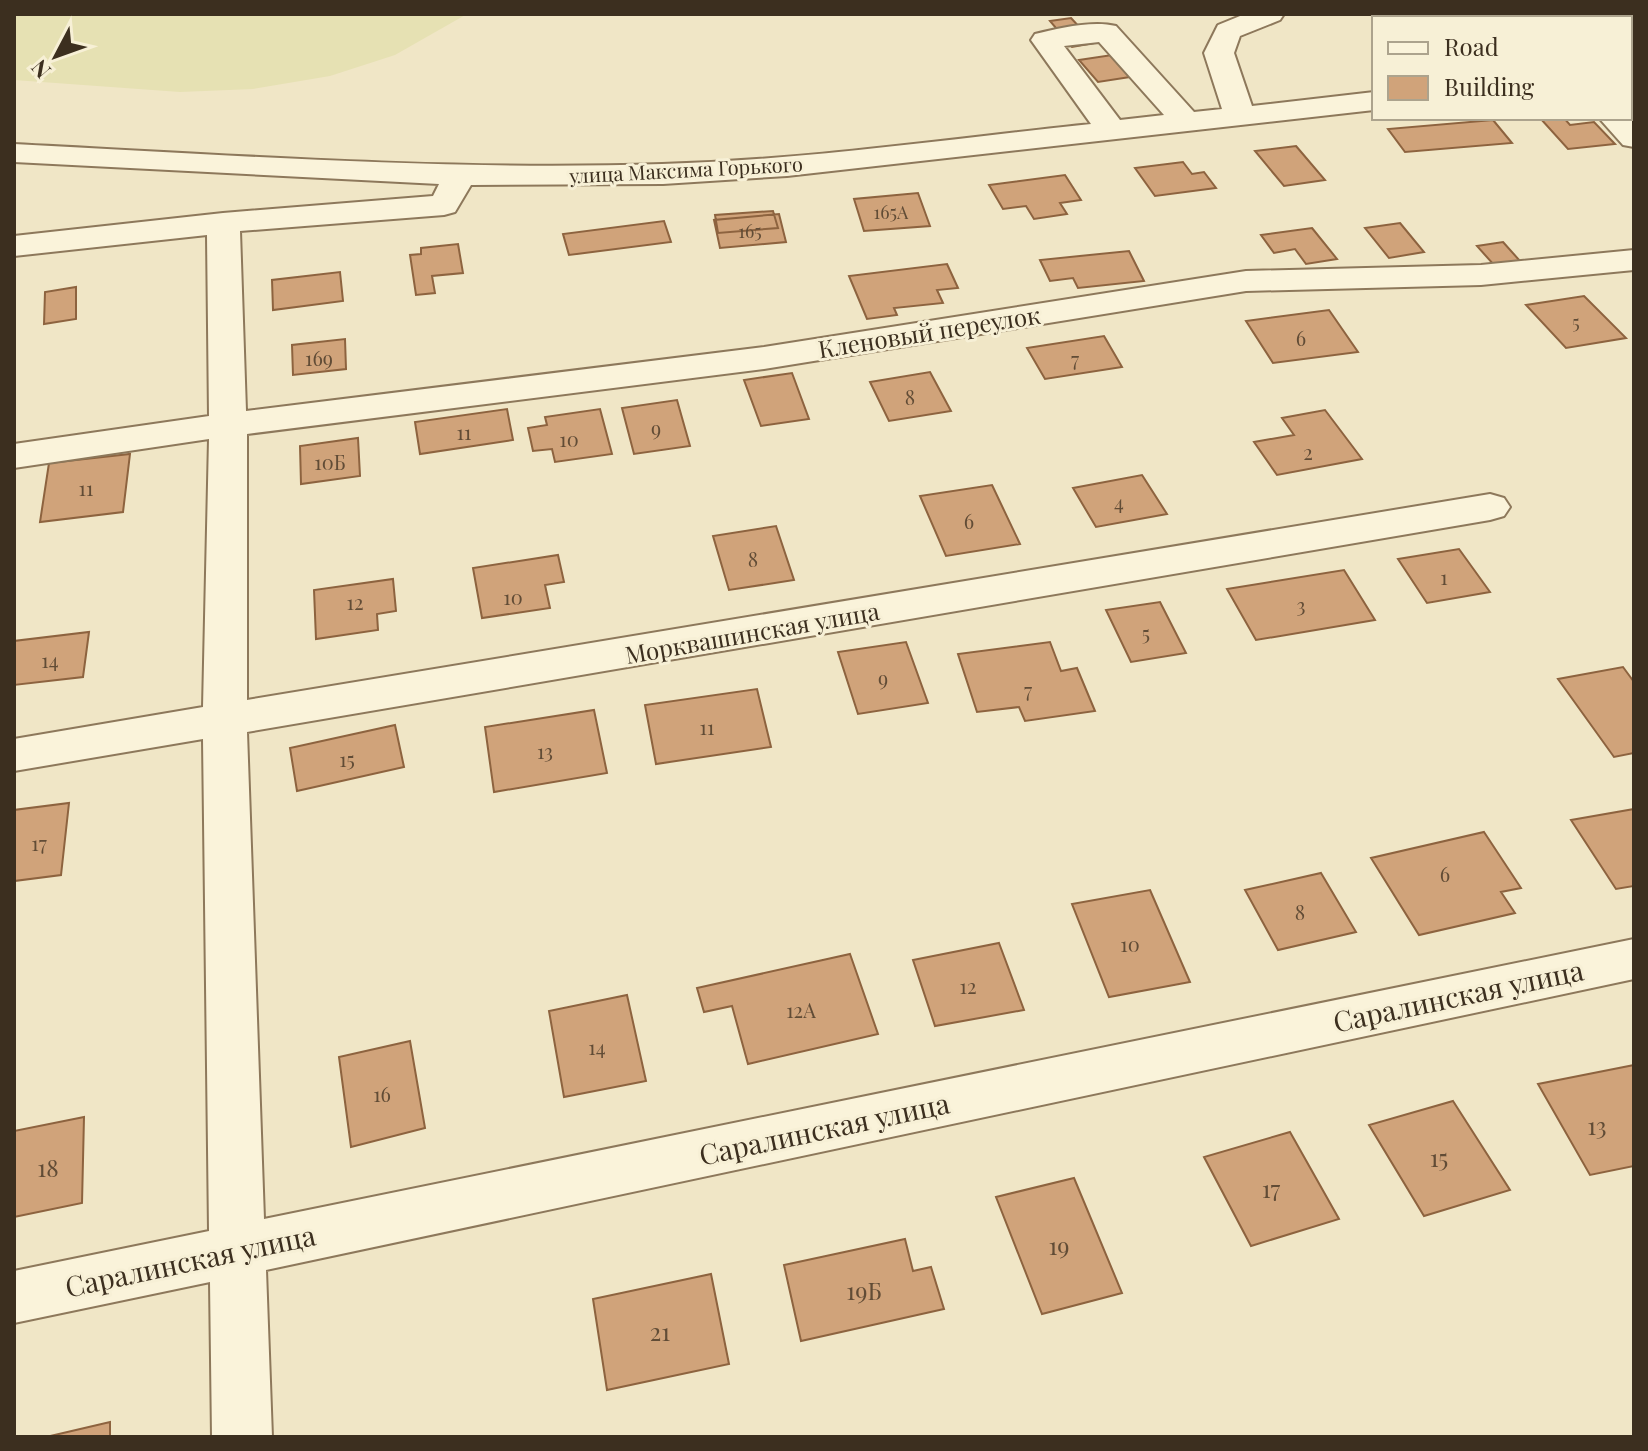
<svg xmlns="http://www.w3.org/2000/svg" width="1648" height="1451" font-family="'Playfair Display',serif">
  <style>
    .farmland { fill: #e6e1b3 }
    .building { fill: #d0a37a; stroke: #8d633f; stroke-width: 2 }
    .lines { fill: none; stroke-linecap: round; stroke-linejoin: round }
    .minor-casing { stroke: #8d785b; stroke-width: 4 }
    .minor { fill: #faf3da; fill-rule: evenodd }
    .labels { text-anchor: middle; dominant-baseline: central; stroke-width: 6; stroke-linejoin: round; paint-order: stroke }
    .far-number-label { font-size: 18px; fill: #614c36 }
    .far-street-label { font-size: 20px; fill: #3c2f1f; stroke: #f7f0d6 }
    .number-label { font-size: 20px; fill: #614c36 }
    .street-label { font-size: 24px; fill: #3c2f1f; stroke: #f7f0d6 }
    .near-number-label { font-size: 24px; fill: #614c36 }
    .near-street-label { font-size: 28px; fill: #3c2f1f; stroke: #f7f0d6 }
  </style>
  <rect width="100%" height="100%" fill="#f0e6c6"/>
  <!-- farmland -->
  <path class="farmland" d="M14 14H467L395 55 330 76 253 89 180 92 14 80Z"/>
  <!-- building -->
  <path class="building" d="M1387 14H1473L1468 18H1382Z
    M1071 18 1094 43 1072 47 1050 21Z
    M1112 55 1130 77 1098 82 1079 60Z
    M1540 118H1564L1570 125 1594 122 1615 144 1568 149Z
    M1493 120 1512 143 1405 152 1388 129Z
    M1296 146 1325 180 1284 186 1255 151Z
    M1183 162 1192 174 1204 172 1216 188 1155 196 1135 168Z
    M1065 175 1081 200 1060 203 1067 214 1034 219 1026 206 1003 209 989 185Z
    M918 193 930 226 864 231 854 199Z
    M773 211 778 228 718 233 715 215Z
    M779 214 786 242 720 248 714 220Z
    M664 221 671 242 569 255 563 234Z
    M1400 223 1424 252 1389 258 1365 228Z
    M1312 228 1337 259 1306 264 1295 249 1274 253 1261 235Z
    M1503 242 1520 261 1494 265 1477 246Z
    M458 244 463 273 432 276 435 293 416 295 410 255 421 254V248Z
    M1129 251 1144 281 1078 288 1073 278 1050 281 1040 260Z
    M947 264 958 288 937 290 943 303 894 308 897 315 867 319 849 276Z
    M340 272 343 301 273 310 272 280Z
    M76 287V319L44 324 45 292Z
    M1584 296 1626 338 1566 348 1526 305Z
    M1329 310 1358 352 1273 363 1246 321Z
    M1104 336 1122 367 1045 379 1027 348Z
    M345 339 346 369 293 375 292 345Z
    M930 372 951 411 889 421 870 382Z
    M792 373 809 419 761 426 744 380Z
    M677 400 690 446 634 454 622 408Z
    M507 409 513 440 420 454 415 422Z
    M600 409 612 454 555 462 552 449 533 451 528 428 547 425 545 417Z
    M1325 410 1362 459 1277 475 1254 442 1294 435 1282 418Z
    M358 438 360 476 301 484 300 446Z
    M130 454 123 512 40 522 49 463Z
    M1142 475 1167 514 1096 527 1073 488Z
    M992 485 1020 544 946 556 920 496Z
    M776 526 794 580 729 590 713 536Z
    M1459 549 1490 592 1427 603 1398 559Z
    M558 555 564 582 545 585 550 608 482 618 473 568Z
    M1344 570 1375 620 1256 640 1227 589Z
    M393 579 396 611 377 614 378 630 316 639 314 590Z
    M1160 602 1186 653 1131 662 1106 610Z
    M89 632 83 677 14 685V641Z
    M906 642 928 703 858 714 838 652Z
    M1050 642 1061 671 1077 668 1095 711 1025 721 1019 707 977 712 958 654Z
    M1623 667 1634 682V753L1614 757 1558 679Z
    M757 689 771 747 656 764 645 705Z
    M594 710 607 773 494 792 485 727Z
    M395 725 404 767 297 791 290 748Z
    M69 803 61 875 14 881V810Z
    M1634 809V886L1616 889 1571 820Z
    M1484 832 1521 888 1501 892 1515 913 1419 935 1371 858Z
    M1321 873 1356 932 1278 950 1245 890Z
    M1150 890 1190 982 1109 997 1072 904Z
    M999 943 1024 1010 935 1026 913 960Z
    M850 954 878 1034 748 1064 732 1006 704 1012 697 988Z
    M627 995 646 1081 564 1097 549 1011Z
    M410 1041 425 1128 351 1147 339 1057Z
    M1634 1065V1166L1590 1175 1538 1084Z
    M1453 1101 1510 1190 1424 1216 1369 1125Z
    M84 1117 82 1203 14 1217V1131Z
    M1290 1132 1339 1219 1251 1246 1204 1157Z
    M1074 1178 1122 1293 1042 1314 996 1197Z
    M905 1239 913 1271 931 1267 944 1309 801 1341 784 1265Z
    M711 1274 729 1364 607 1390 593 1299Z
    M110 1422V1437H46Z"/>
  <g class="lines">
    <!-- minor casing -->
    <g class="minor-casing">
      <path id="minor" d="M1245 14H1284L1280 20 1240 36 1234 53 1252 106 1374 92V110L787 176 663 184 471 185 455 212 444 215 240 231 246 411 764 347 1246 271 1481 265 1634 250V270L1481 285 1246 291 764 369 247 434V700L1490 494 1504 498 1510 507 1504 516 1490 520 247 732 264 1219 1634 939V979L266 1270 272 1437H212L210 1282 14 1323V1271L209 1231 203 739 14 771V739L203 707 209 439 14 468V444L209 416 207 235 14 256V236L223 213 433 196 439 184 14 162V144C230 155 446 171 662 164 806 160 949 139 1091 124L1031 40 1035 34C1058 28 1093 20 1116 26L1194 112 1222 109 1204 53 1218 25ZM1099 42 1164 115 1120 120 1064 46Z
        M1431 14H1479L1482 18H1434Z
        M1586 14H1615L1618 18H1589Z
        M1630 34 1634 35V56L1630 55Z
        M1630 117 1634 121V147L1623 145 1599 118Z"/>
    </g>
    <!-- minor -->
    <use href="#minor" class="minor"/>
  </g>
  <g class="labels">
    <!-- far-number labels -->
    <g class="far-number-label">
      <text x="891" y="212">165А</text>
      <text x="750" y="231">165</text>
      <text x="1576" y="322">5</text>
    </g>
    <!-- far-street labels -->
    <g class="far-street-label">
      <text transform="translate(686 169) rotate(-3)">улица Максима Горького</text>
    </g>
    <!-- number labels -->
    <g class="number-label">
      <text x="1301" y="337">6</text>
      <text x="319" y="357">169</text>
      <text x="1075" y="358">7</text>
      <text x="910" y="396">8</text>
      <text x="656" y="427">9</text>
      <text x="464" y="431">11</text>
      <text x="569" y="438">10</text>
      <text x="1308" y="451">2</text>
      <text x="330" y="461">10Б</text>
      <text x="86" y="487">11</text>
      <text x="1119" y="501">4</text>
      <text x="969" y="520">6</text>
      <text x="753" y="558">8</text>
      <text x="1444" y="576">1</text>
      <text x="513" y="596">10</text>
      <text x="355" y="601">12</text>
      <text x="1301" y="604">3</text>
      <text x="1146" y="632">5</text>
      <text x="50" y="659">14</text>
      <text x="883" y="677">9</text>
      <text x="1028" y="689">7</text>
      <text x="707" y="726">11</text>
      <text x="545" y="750">13</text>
      <text x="347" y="758">15</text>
      <text x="39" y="842">17</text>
      <text x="1445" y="873">6</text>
      <text x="1300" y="911">8</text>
      <text x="1130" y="943">10</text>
      <text x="968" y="985">12</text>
      <text x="801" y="1009">12А</text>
      <text x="597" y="1046">14</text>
      <text x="382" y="1093">16</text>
    </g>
    <!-- street labels -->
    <g class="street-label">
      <text transform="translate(929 331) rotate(-9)">Кленовый переулок</text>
      <text transform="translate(752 632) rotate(-10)">Морквашинская улица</text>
    </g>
    <!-- near-number labels -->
    <g class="near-number-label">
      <text x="1597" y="1125">13</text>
      <text x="1439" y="1157">15</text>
      <text x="48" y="1167">18</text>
      <text x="1271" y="1188">17</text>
      <text x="1059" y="1245">19</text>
      <text x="864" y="1290">19Б</text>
      <text x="660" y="1331">21</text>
    </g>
    <!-- near-street labels -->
    <g class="near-street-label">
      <text transform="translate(1458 995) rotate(-12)">Саралинская улица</text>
      <text transform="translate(824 1128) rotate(-12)">Саралинская улица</text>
      <text transform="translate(190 1260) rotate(-12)">Саралинская улица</text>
    </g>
  </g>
  <!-- border -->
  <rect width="1648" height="1451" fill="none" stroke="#3c2f1f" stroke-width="32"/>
  <!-- legend -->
  <rect x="1372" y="16" width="260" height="104" fill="#f7f0d6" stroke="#aca38d" stroke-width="2"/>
  <rect x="1388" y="42" width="40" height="12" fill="#faf3da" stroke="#aca38d" stroke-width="2"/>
  <text x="1444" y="56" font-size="24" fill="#3c2f1f">Road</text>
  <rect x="1388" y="76" width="40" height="24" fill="#d0a37a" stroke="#aca38d" stroke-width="2"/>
  <text x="1444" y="96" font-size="24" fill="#3c2f1f">Building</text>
  <!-- north arrow -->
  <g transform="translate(56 56) rotate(229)" stroke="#f7f0d6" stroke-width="6" paint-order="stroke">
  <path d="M0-6L14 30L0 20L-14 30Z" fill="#3c2f1f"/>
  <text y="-12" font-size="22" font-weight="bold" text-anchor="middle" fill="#3c2f1f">N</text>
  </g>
</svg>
